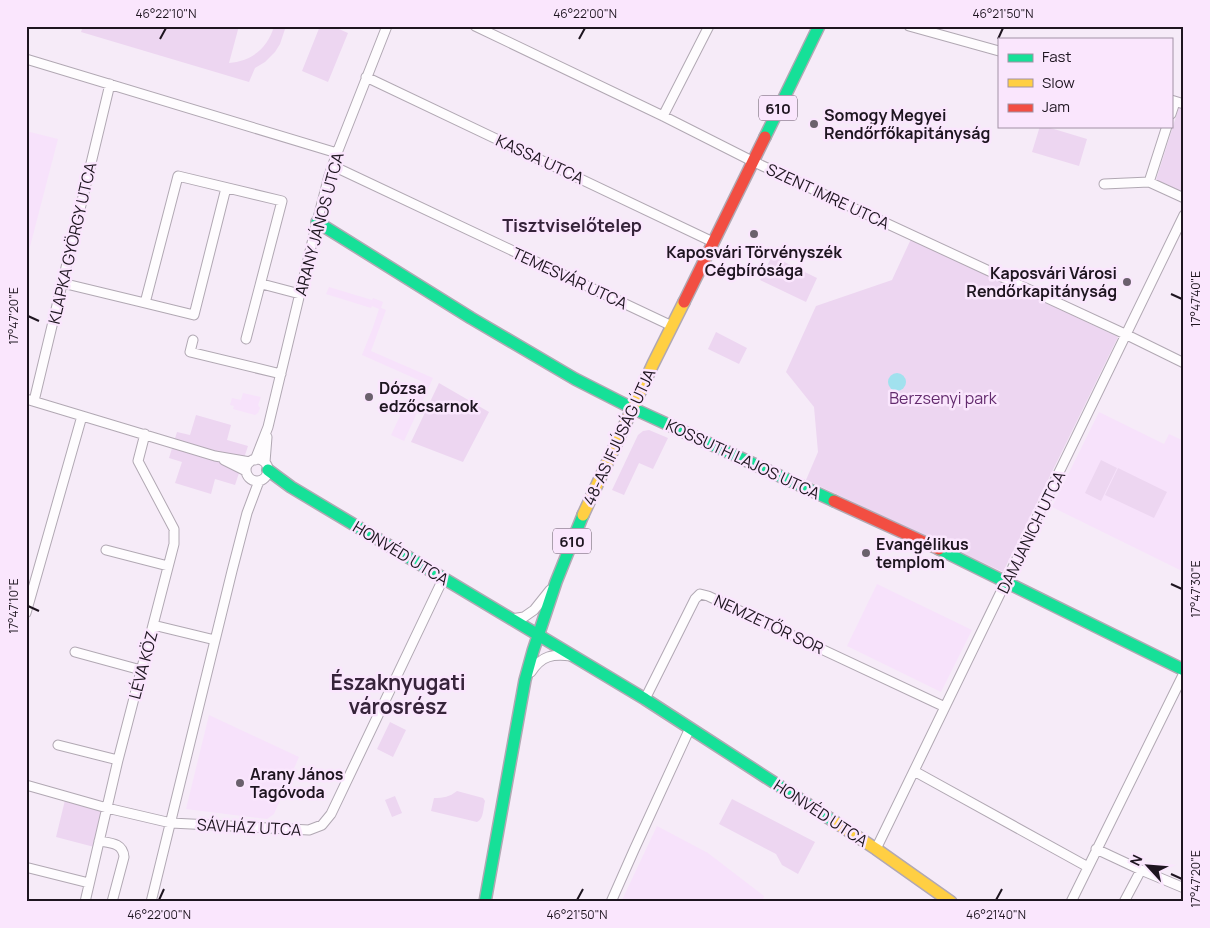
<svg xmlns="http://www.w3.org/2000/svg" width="1210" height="928" font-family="Manrope,sans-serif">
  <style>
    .built { fill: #f7e2fb }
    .green { fill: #edd6f1 }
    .water { fill: #a1e1ee }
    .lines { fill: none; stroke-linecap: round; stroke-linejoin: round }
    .street-casing { stroke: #b1a8b3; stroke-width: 11 }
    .fast-casing { stroke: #b1a8b3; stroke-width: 14 }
    .slow-casing { stroke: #b1a8b3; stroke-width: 14 }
    .jam-casing { stroke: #b1a8b3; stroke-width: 14 }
    .street { stroke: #fefcfe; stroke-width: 9 }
    .fast { stroke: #16e098; stroke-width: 11 }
    .slow { stroke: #ffcf43; stroke-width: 11 }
    .jam { stroke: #f24e42; stroke-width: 11 }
    .ticks { fill: none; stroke: #1e1520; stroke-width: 2 }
    .poi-dot { fill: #6a606c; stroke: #fae6fd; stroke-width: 2 }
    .labels { text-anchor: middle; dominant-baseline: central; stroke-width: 5; stroke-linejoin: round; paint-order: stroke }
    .shield { fill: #fae6fd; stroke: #605462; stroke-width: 1 }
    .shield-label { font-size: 15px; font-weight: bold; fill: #1e1520 }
    .poi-label { font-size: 16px; font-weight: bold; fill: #1e1520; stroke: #fae6fd; text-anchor: start }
    .street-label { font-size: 16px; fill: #1e1520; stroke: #fae6fd }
    .park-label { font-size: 16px; fill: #632b6e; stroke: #fae6fd }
    .neighbourhood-label { font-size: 18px; font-weight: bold; fill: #36233a; stroke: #fae6fd }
    .district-label { font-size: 21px; font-weight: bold; fill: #36233a; stroke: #fae6fd }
    .neatline { fill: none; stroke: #1e1520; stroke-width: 2 }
    .ticks-label { font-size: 12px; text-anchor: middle; fill: #1e1520 }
  </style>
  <rect width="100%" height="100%" fill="#f6ebf8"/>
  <!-- built -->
  <path class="built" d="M26 131 58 139 26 262Z
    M329 287 372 300 373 298 383 302 381 308 386 310 371 351 433 378 404 441 391 435 414 386 420 389 423 382 362 355 372 330 379 309 372 306 371 308 326 294Z
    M243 393 261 397 258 405 260 408 258 413 255 415 233 409 234 406 230 405 232 398 241 400Z
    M1099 412 1164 444 1169 434 1184 441V572L1052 507Z
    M877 584 972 630 941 692 847 646Z
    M209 715 299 757 274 814 267 819 186 809Z
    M657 826 708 853 764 896 762 902H621Z"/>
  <!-- green -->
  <path class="green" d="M83 26H239L229 63C252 61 268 48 274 26H286L280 44 275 52 265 62 255 68 249 82 81 32Z
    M320 26H332L348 33 328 82 302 71Z
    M1179 107 1184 108V193L1156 180Z
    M1040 126H1044L1087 139 1079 166 1032 152Z
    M911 239 1118 337 1003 572 806 480 818 452 814 407 786 372 816 306 892 280Z
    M772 256 817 278 806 302 760 280Z
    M716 332 747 348 739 364 708 349Z
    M439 383 489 412 463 462 411 442Z
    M196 415 231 425 227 440 248 446 235 485 215 479 211 494 175 483 182 462 169 458 177 432 190 435Z
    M649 430 668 438 653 469 639 463 624 495 612 490 638 435 643 431Z
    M1101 460 1117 468 1101 501 1085 493Z
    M1118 468 1167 492 1154 518 1105 495Z
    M390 722 406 730 393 757 377 749Z
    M457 791 483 798 485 801C483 808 484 819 477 822L431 811 434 798C444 798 449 797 457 791Z
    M66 796 107 808 98 848 56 837Z
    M395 796 402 813 392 817 385 800Z
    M732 799 815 842 798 874 782 865 776 854 719 824Z"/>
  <!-- water -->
  <path class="water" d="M888 382a9 9 0 1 1 18 0a9 9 0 1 1-18 0Z"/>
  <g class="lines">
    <!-- street casing -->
    <g class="street-casing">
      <path id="street" d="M475 26 663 116 752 161 1125 334 1184 363
        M909 26 999 51
        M26 59 337 153
        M366 77 713 242
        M1171 100 1184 104
        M1171 114 1175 102
        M663 116 709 26
        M333 166 672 326
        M1149 182 1167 126
        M1104 184 1149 182 1184 198
        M62 283 145 303 178 176 282 201 246 339
        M262 284 300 294
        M145 303 194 315 226 188
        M193 340 190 352 281 374
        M26 399 215 456 250 462
        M34 401 110 84
        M246 470a11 11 0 1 1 22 0a11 11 0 1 1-22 0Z
        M224 460 246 471
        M255 460 268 427 317 222 329 176 337 153 387 26
        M265 462 267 437
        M106 550 168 566
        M26 613 82 416
        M511 619 524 617 534 610 550 590
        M153 625 215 640
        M75 652 141 670
        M531 672C542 655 553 654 571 656
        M645 699 695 599 700 594 708 596 945 707
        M58 745 118 760
        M914 771 1088 867
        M26 785 107 808 171 823 309 830 322 825 331 814 443 579
        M99 841C111 843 123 843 124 857L112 902
        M876 849 1184 215
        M1096 849 1141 870 1124 902
        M29 868 89 883
        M1141 870 1184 888
        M85 902 118 760 174 544V529L138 461 145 434
        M151 902 232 571 247 513 259 481
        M611 902 634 850 690 728
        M1071 902 1184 673"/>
    </g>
    <!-- fast casing -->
    <g class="fast-casing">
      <path id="fast" d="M765 137 819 26
        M317 222 471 318 575 379 632 408 834 501
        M268 470 291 487 645 699 835 822
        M939 549 1184 670
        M485 902 525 680 533 651 556 582 583 515"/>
    </g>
    <!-- slow casing -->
    <g class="slow-casing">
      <path id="slow" d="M583 515 653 364 684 302
        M835 822 876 849 951 902"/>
    </g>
    <!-- jam casing -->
    <g class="jam-casing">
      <path id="jam" d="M684 302 765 137
        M834 501 939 549"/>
    </g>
    <!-- street -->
    <use href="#street" class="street"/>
    <!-- fast -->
    <use href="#fast" class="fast"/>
    <!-- slow -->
    <use href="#slow" class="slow"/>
    <!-- jam -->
    <use href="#jam" class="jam"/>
  </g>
  <!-- ticks -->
  <path class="ticks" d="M160 39 166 28M579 39 585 28M998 39 1003 28M1171 294 1182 299M28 316 39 321M1171 584 1182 589M28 606 39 611M1171 874 1182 879M159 900 164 889M577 900 583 889M996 900 1002 889"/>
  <!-- markers -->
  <g class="poi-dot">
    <circle cx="814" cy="124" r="5"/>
    <circle cx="754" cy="234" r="5"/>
    <circle cx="1127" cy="282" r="5"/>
    <circle cx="369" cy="397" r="5"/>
    <circle cx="866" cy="553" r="5"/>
    <circle cx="240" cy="783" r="5"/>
  </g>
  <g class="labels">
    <!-- shield labels -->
    <g class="shield">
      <rect x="759" y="95.5" width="38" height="25" rx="4"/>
      <rect x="553" y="528.5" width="38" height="25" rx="4"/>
    </g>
    <g class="shield-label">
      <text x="778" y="108">610</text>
      <text x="572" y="541">610</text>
    </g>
    <!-- poi labels -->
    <g class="poi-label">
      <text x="824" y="115">Somogy Megyei<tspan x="824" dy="18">Rendőrfőkapitányság</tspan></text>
      <text x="754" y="252" text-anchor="middle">Kaposvári Törvényszék<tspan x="754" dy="18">Cégbírósága</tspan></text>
      <text x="1117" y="273" text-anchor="end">Kaposvári Városi<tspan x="1117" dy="18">Rendőrkapitányság</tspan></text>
      <text x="379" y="388">Dózsa<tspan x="379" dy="18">edzőcsarnok</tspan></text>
      <text x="876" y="544">Evangélikus<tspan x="876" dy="18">templom</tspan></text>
      <text x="250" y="774">Arany János<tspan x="250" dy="18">Tagóvoda</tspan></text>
    </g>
    <!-- street labels -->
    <g class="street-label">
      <text transform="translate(540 159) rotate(25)">KASSA UTCA</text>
      <text transform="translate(828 196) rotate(25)">SZENT IMRE UTCA</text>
      <text transform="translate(319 224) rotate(-75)">ARANY JÁNOS UTCA</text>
      <text transform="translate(72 243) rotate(-77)">KLAPKA GYÖRGY UTCA</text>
      <text transform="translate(570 278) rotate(25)">TEMESVÁR UTCA</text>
      <text transform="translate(619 437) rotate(-65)">48-AS IFJÚSÁG ÚTJA</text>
      <text transform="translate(743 459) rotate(25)">KOSSUTH LAJOS UTCA</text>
      <text transform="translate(1031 532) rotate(-64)">DAMJANICH UTCA</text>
      <text transform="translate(401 553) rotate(31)">HONVÉD UTCA</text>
      <text transform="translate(769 624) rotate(25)">NEMZETŐR SOR</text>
      <text transform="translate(143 665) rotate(-75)">LÉVA KÖZ</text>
      <text transform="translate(821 813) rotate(33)">HONVÉD UTCA</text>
      <text transform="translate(249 827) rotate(3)">SÁVHÁZ UTCA</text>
    </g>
    <!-- park labels -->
    <g class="park-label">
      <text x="943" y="398">Berzsenyi park</text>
    </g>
    <!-- neighbourhood labels -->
    <g class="neighbourhood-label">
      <text x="572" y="225">Tisztviselőtelep</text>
    </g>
    <!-- district labels -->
    <g class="district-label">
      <text x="398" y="682">Északnyugati<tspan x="398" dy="24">városrész</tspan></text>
    </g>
  </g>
  <!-- border -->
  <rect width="1210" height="928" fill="none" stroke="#fae6fd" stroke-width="55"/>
  <!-- legend -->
  <rect x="998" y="38" width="175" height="90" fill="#fae6fd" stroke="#a292a5"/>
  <rect x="1008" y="54" width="25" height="8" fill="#16e098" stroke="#a292a5"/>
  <text x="1042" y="62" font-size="15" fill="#1e1520">Fast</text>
  <rect x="1008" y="79" width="25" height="8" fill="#ffcf43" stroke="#a292a5"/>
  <text x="1042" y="88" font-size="15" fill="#1e1520">Slow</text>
  <rect x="1008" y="104" width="25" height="8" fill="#f24e42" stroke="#a292a5"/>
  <text x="1042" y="112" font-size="15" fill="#1e1520">Jam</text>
  <!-- north arrow -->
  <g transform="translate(1148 866) rotate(296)" stroke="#fae6fd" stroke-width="4" paint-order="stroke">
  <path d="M0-4L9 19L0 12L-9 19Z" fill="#1e1520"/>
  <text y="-8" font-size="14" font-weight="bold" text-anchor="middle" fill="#1e1520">N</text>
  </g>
  <rect x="28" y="28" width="1154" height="872" class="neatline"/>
  <g class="ticks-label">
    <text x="166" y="18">46°22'10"N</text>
    <text x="585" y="18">46°22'00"N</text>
    <text x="1003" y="18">46°21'50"N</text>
    <text transform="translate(1196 299) rotate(-90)" y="4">17°47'40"E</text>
    <text transform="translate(14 316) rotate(-90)" y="4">17°47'20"E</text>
    <text transform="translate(1196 589) rotate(-90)" y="4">17°47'30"E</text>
    <text transform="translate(14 606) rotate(-90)" y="4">17°47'10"E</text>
    <text transform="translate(1196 879) rotate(-90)" y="4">17°47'20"E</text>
    <text x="159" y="919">46°22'00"N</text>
    <text x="577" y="919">46°21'50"N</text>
    <text x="996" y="919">46°21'40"N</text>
  </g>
</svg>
